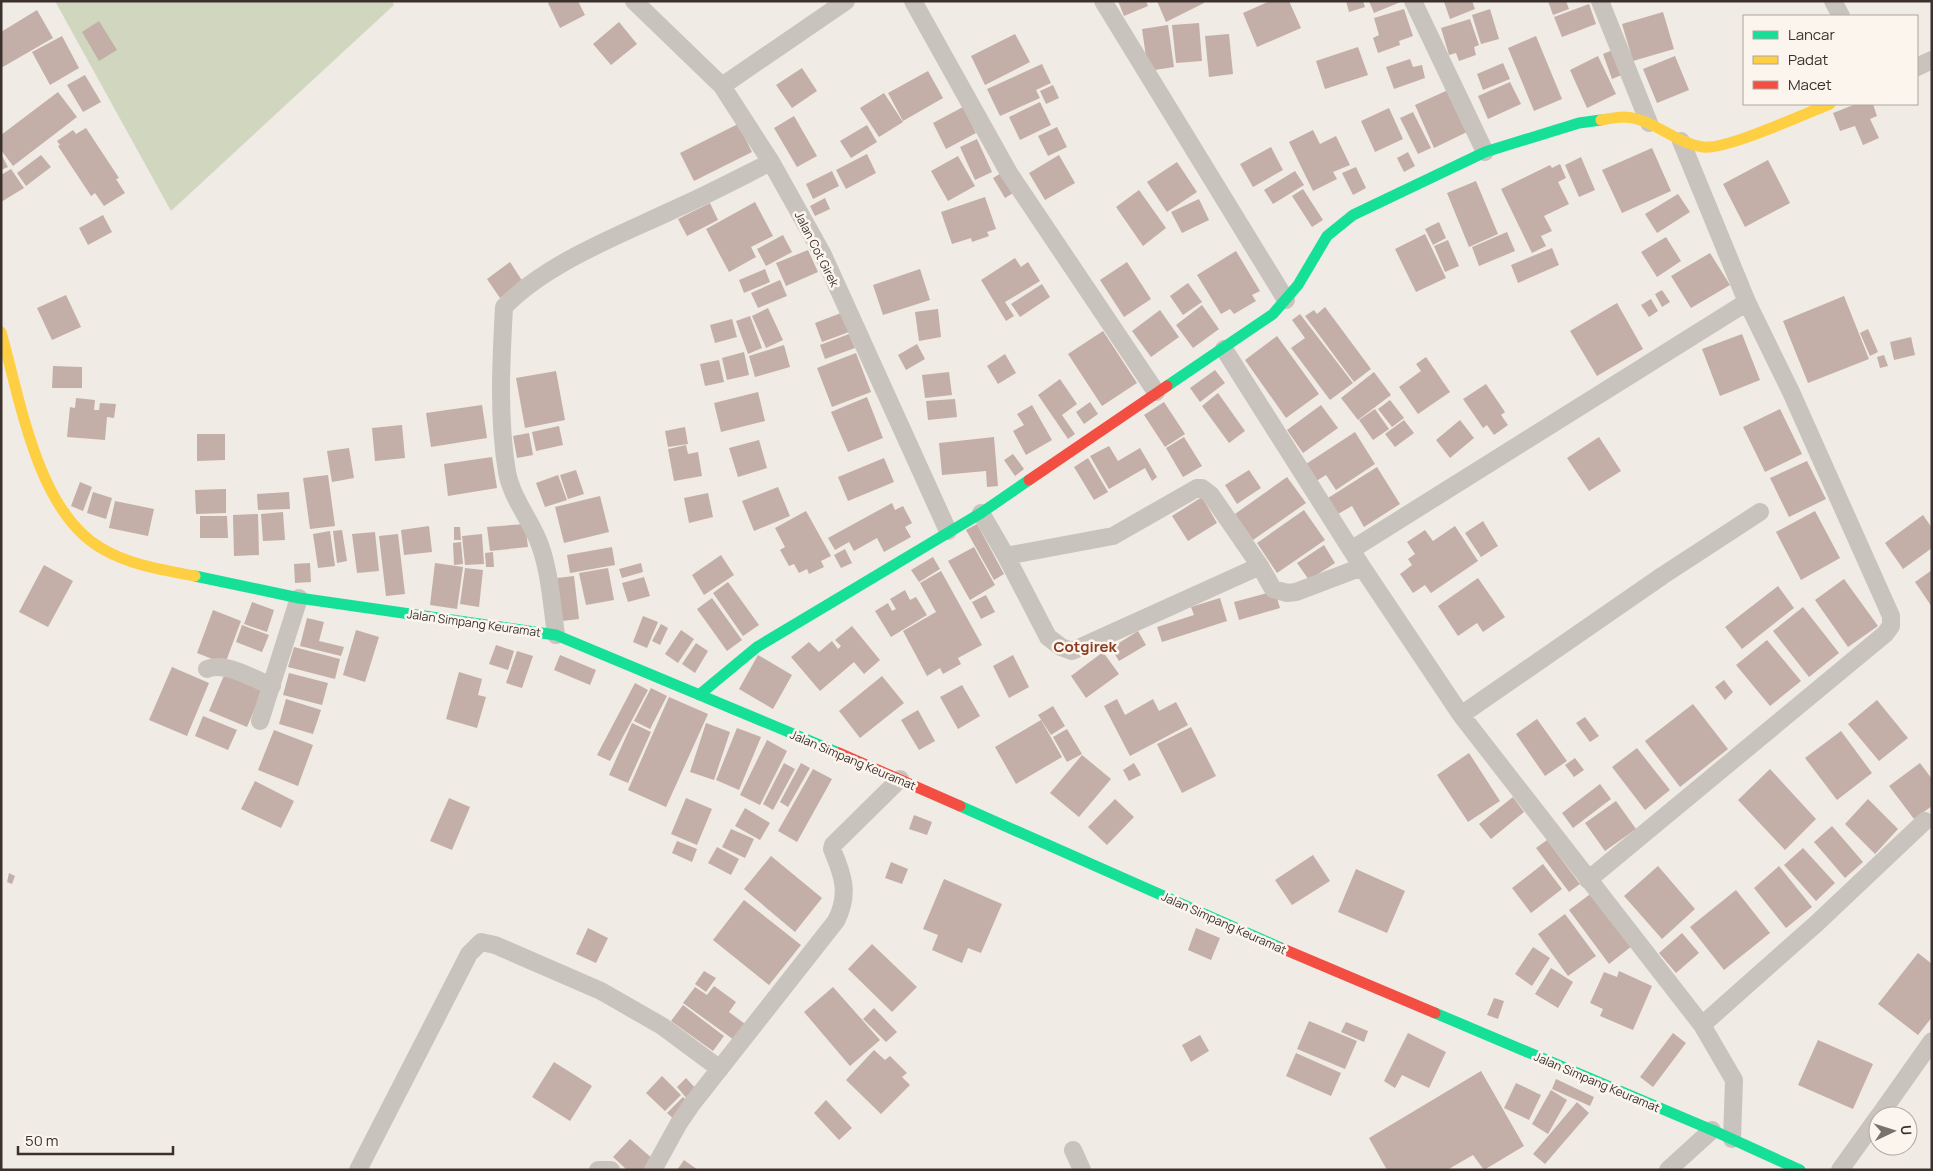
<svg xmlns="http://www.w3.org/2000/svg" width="1933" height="1171" font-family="Manrope,sans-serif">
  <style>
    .green { fill: #d1d6bf }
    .building { fill: #c3afa7 }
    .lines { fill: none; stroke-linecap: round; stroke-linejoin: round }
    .street { stroke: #c9c3be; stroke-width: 18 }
    .fast { stroke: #16e098; stroke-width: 11 }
    .slow { stroke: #ffcf43; stroke-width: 11 }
    .jam { stroke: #f24e42; stroke-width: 11 }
    .labels { text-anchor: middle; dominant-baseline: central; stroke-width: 5; stroke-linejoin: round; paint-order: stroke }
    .street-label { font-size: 12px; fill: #3b302b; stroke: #fbf5ee }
    .quarter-label { font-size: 15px; font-weight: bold; fill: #8c3b22; stroke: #fbf5ee }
  </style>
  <rect width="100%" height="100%" fill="#f0ebe5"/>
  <!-- green -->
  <path class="green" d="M55 1H392L394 5 171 211Z"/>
  <!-- building -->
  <path class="building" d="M551 1H578L585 15 560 28 548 3Z
    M1118 1H1146L1148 6 1124 16Z
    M1157 1H1203L1204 3 1166 22Z
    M1270 1H1289L1301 28 1257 47 1243 13Z
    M1346 1H1363L1365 7 1349 12Z
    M1369 1H1403L1374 13Z
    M1446 1H1472L1475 9 1450 19 1444 2Z
    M1548 1H1566L1569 9 1553 15Z
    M1589 4 1596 24 1562 37 1554 17Z
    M1404 9 1413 36 1399 41 1400 45 1378 53 1373 38 1379 35 1374 18Z
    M1490 9 1499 39 1481 44 1472 15Z
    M37 10 53 38 1 68V32Z
    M1663 12 1674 49 1633 61 1622 24Z
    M1470 19 1479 45 1474 47 1476 55 1459 61 1456 53 1449 55 1441 28Z
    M99 21 117 50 99 61 82 32Z
    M619 22 637 44 611 65 593 44Z
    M1199 23 1202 61 1176 63 1172 25Z
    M1168 25 1174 67 1148 71 1142 29Z
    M1015 34 1030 62 985 85 971 56Z
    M1229 34 1233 74 1209 77 1205 36Z
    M62 36 79 68 50 85 32 52Z
    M1536 36 1562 99 1534 111 1508 48Z
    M1358 47 1368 75 1325 89 1316 61Z
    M1615 49 1624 74 1612 79 1603 54Z
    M1598 56 1616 94 1587 108 1570 70Z
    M1675 56 1689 90 1657 103 1643 69Z
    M1410 59 1413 67 1422 65 1425 78 1394 89 1386 67Z
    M1503 63 1510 79 1483 90 1477 74Z
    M1042 64 1051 83 1036 90 1040 98 1000 116 987 89Z
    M802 68 817 91 792 108 776 85Z
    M928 71 943 98 903 121 888 93Z
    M85 75 101 102 83 112 67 85Z
    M1510 82 1521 104 1488 119 1478 96Z
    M1053 85 1059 98 1046 104 1040 91Z
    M1448 90 1467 132 1434 148 1415 105Z
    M58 92 77 117 13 166 1 150V135Z
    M884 93 903 122 879 137 860 108Z
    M1040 102 1051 125 1020 140 1009 117Z
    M1856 104H1873L1877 116 1870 119 1879 138 1863 145 1855 126 1840 131 1833 113Z
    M963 107 976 133 946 149 933 123Z
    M1389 108 1403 139 1375 152 1361 121Z
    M1413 112 1431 148 1418 154 1400 118Z
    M794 116 817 156 797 167 774 128Z
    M738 124 752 152 694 181 680 153Z
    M867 125 877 142 851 158 840 141Z
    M1057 127 1067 147 1048 156 1038 136Z
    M86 128 119 178 116 179 125 193 104 206 95 193 91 196 58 146 60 145 57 141 73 130 76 134Z
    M1313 130 1320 144 1336 136 1350 165 1333 172 1337 179 1313 191 1289 142Z
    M977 139 992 172 975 180 960 147Z
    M1271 147 1283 170 1253 187 1240 164Z
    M1652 148 1671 191 1622 213 1602 170Z
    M1408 152 1415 166 1404 172 1397 158Z
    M1 154 8 167 1 170Z
    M867 154 876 173 846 189 836 170Z
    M41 155 51 167 26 186 17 173Z
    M1059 155 1075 183 1045 200 1029 173Z
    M958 156 975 186 948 201 931 171Z
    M1581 157 1595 190 1579 197 1565 165Z
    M1768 160 1790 203 1745 227 1723 184Z
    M1177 162 1197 192 1167 212 1147 182Z
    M1560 164 1566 178 1558 182 1569 204 1544 216 1552 231 1541 236 1546 246 1532 253 1501 189 1550 165 1552 168Z
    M1356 167 1366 188 1353 195 1342 173Z
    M11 169 24 188 1 202V175Z
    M832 171 839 186 813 199 806 184Z
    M1295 171 1304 185 1273 204 1264 190Z
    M1003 172 1015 192 1005 198 993 178Z
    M1476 181 1498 234 1469 247 1447 193Z
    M1303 189 1323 220 1312 227 1292 196Z
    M1139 190 1166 228 1143 246 1116 207Z
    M1678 194 1690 212 1657 233 1645 214Z
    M985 197 996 229 987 232 989 236 972 242 971 238 952 244 941 212Z
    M825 198 830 209 815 216 810 206Z
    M1199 199 1209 220 1182 233 1171 212Z
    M755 202 773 236 751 247 756 257 729 272 706 229Z
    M710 203 718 220 687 236 678 219Z
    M103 215 112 232 88 245 79 228Z
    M1439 222 1446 238 1433 245 1425 229Z
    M1507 232 1515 251 1479 266 1472 247Z
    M1425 234 1446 278 1416 292 1395 249Z
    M783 235 792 252 766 266 757 249Z
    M1666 237 1681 261 1657 277 1641 252Z
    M1448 240 1459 266 1445 272 1434 246Z
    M1552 248 1559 265 1518 283 1511 265Z
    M808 250 818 272 786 286 776 263Z
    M1236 251 1260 291 1252 295 1256 301 1234 314 1230 309 1221 314 1197 275Z
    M1710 253 1730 285 1691 308 1671 276Z
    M1015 258 1021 267 1028 262 1040 281 1005 302 1014 316 1006 321 981 280Z
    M510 262 523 282 500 298 487 279Z
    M1127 262 1151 299 1124 317 1100 280Z
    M765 269 770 282 744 293 739 280Z
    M920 269 930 300 883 315 873 285Z
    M780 280 787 296 758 308 751 293Z
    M1188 283 1202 302 1183 315 1170 296Z
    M1042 284 1050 297 1020 317 1011 304Z
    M1662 290 1670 302 1662 307 1655 294Z
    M66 295 81 327 52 340 37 308Z
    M1844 296 1869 359 1808 383 1783 321Z
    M1651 299 1658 311 1649 317 1641 305Z
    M1617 303 1643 349 1597 376 1570 331Z
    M1202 305 1219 329 1193 348 1176 325Z
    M1325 307 1371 369 1354 382 1305 316 1314 310 1317 314Z
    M768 308 783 340 766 348 752 316Z
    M938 309 941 337 919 341 915 312Z
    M1160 310 1179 337 1151 357 1132 331Z
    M841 313 849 332 822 342 815 323Z
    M1300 314 1353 383 1330 400 1291 348 1305 338 1292 320Z
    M750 316 762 348 748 354 736 321Z
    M732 319 737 337 715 343 710 325Z
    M1868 329 1878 352 1870 356 1860 333Z
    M1103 331 1137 383 1102 406 1068 354Z
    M849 334 855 348 825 359 820 345Z
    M1742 334 1760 380 1720 396 1702 349Z
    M1277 336 1319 394 1286 418 1245 360Z
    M1911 337 1915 355 1894 360 1890 342Z
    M917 344 925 359 906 370 898 355Z
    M784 345 790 367 755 377 749 356Z
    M744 352 749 375 727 380 722 358Z
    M856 353 871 392 832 407 817 368Z
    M1005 354 1016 373 998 384 987 366Z
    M1884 355 1888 366 1880 368 1877 357Z
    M1426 357 1450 392 1418 414 1399 387 1421 371 1416 364Z
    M719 360 724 382 705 386 700 364Z
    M53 366 82 367V388H52Z
    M1215 370 1225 383 1200 402 1190 388Z
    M556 371 565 420 525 428 516 378Z
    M949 372 952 395 925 398 922 375Z
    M1374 372 1391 395 1358 420 1341 398Z
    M1060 379 1077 404 1062 415 1075 434 1068 439 1038 395Z
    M1486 384 1505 412 1501 415 1508 425 1494 435 1487 425 1483 428 1463 399Z
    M758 392 765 421 721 432 714 403Z
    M1218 393 1245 431 1229 443 1202 406Z
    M867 397 883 438 848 452 831 412Z
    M76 398 95 400 94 410H99L100 403 116 404 114 418 107 417 105 440 67 437 70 407 75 408Z
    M955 399 957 417 928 420 926 401Z
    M1390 400 1404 418 1392 427 1378 409Z
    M1090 402 1098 414 1084 424 1076 412Z
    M1164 402 1185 434 1165 447 1144 415Z
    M482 405 487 438 431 447 426 413Z
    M1032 405 1052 440 1026 455 1013 431 1024 425 1017 414Z
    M1321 405 1338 428 1303 453 1287 430Z
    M1375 409 1389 429 1373 440 1359 420Z
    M1780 409 1802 454 1765 472 1743 427Z
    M1404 420 1414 433 1395 447 1385 434Z
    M1460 420 1474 438 1450 458 1436 440Z
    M402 425 405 458 375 461 372 428Z
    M559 426 563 445 536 451 532 432Z
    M685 427 688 444 668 447 665 431Z
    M1355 432 1375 464 1336 490 1326 475 1313 483 1303 466Z
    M529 433 533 455 517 458 513 436Z
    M197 434H225V460L197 461Z
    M994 437 998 486 987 487 986 471 942 475 939 443Z
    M1184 437 1202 466 1183 477 1166 448Z
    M1599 437 1621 471 1589 491 1567 458Z
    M759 440 767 468 738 477 729 448Z
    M686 445 688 454 698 452 702 476 674 481 668 449Z
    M1109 446 1118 461 1140 448 1157 477 1152 481 1145 468 1109 489 1090 456Z
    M349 448 354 478 332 482 327 451Z
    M1013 454 1024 469 1015 476 1004 460Z
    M492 457 497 488 448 496 444 464Z
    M884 458 894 482 848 501 838 477Z
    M1088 458 1108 492 1094 500 1074 467Z
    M1807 461 1826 499 1789 517 1770 478Z
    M1377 467 1400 504 1364 527 1352 506 1338 514 1328 498Z
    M576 470 584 494 568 499 560 475Z
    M1249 470 1261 488 1237 504 1225 485Z
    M328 475 335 526 310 529 303 478Z
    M558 475 567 500 545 507 536 483Z
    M1287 477 1306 503 1253 540 1235 514Z
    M80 482 92 487 83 511 71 506Z
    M778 487 790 516 754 531 742 501Z
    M226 489V513L196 514 195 490Z
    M93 492 112 498 106 519 87 513Z
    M289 492 290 509 258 510 257 494Z
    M708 493 713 517 689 523 684 498Z
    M600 496 609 532 564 543 555 507Z
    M1202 497 1217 523 1188 541 1172 516Z
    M115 501 154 509 148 536 109 528Z
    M892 503 895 510 903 506 912 523 905 527 911 537 884 552 877 538 854 551 849 542 835 550 828 538Z
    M1304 510 1325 540 1277 573 1257 543Z
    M806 511 831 556 821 561 824 567 809 574 807 569 799 573 794 564 789 566 780 550 785 547 775 528Z
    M1815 511 1840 558 1801 580 1776 532Z
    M283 512 285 540 263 541 261 514Z
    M258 514 259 555 234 556 233 515Z
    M1923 515 1932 528V548L1903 569 1885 543Z
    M200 516H227L228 538H200Z
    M1483 521 1498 546 1481 557 1465 533Z
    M525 524 528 547 490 551 487 527Z
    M977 524 1004 574 994 580 966 530Z
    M429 526 432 552 404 555 401 530Z
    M1455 526 1478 561 1431 593 1425 585 1413 593 1400 574 1412 565 1408 559 1415 554 1407 542 1425 530 1433 541Z
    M454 527H460L461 540H454Z
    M342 530 347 561 337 563 333 531Z
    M330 531 335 566 318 568 313 534Z
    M375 532 379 571 357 573 352 534Z
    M398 534 405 594 386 596 379 536Z
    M482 534 484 564 465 565 462 536Z
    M461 542 463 564 454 565 453 543Z
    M1324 545 1335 563 1309 580 1297 563Z
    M612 547 615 565 570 573 567 555Z
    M974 547 995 585 970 600 948 561Z
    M845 549 852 563 841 568 834 555Z
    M493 552 494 567H486L485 553Z
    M721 555 734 575 704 595 692 575Z
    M933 557 940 569 919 582 911 570Z
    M310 563 311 582 295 583 294 564Z
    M435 563 463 567 457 609 430 605Z
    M641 563 643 572 622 578 619 569Z
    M44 565 73 581 48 627 19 612Z
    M465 568 483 570 479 607 460 604Z
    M608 568 614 600 586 605 579 573Z
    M1932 570V607L1915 582Z
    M941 571 982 645 958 658 961 664 943 674 940 668 927 676 903 631 936 612 920 583Z
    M574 576 579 619 562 621 557 578Z
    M644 577 650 596 628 602 622 583Z
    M1478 578 1505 617 1483 632 1477 623 1458 636 1438 606Z
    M1844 579 1878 626 1848 647 1815 600Z
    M728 582 759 625 743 636 713 593Z
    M1778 586 1794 608 1742 649 1725 627Z
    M905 590 910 600 916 597 927 615 891 637 875 611 888 603 892 611 896 609 890 599Z
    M1275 591 1280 608 1239 620 1234 602Z
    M986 595 995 612 981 619 972 602Z
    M712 598 742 640 727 651 697 609Z
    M1220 598 1227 621 1162 642 1157 627 1194 615 1191 607Z
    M252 602 274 610 267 632 244 624Z
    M1803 607 1839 653 1809 677 1773 631Z
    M213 610 241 621 225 664 197 653Z
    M643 616 658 622 647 648 633 642Z
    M307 618 324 622 319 641 344 647 341 656 300 646Z
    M661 624 668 628 660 645 652 641Z
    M242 625 269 635 262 652 236 642Z
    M852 626 880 660 864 674 854 662 820 691 791 657 809 642 819 652 832 641 838 649 841 646 835 640Z
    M356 630 379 637 365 682 343 675Z
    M681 630 694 639 678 663 665 654Z
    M1138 631 1146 645 1119 661 1111 648Z
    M1767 640 1801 681 1770 706 1736 665Z
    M696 643 708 651 695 673 682 664Z
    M496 645 514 651 508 670 489 664Z
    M294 647 340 659 335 679 288 667Z
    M517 651 533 656 522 688 506 683Z
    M1103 652 1119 674 1086 698 1071 676Z
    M560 655 596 670 590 685 554 670Z
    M758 655 792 675 773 709 739 689Z
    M1013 655 1029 687 1009 698 993 666Z
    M172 667 209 683 187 736 149 720Z
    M459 672 482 679 478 695 486 697 477 728 446 719Z
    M225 673 263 689 247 727 209 711Z
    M289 673 328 683 322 705 283 695Z
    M882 676 904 703 860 738 839 711Z
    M1724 680 1733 692 1725 700 1715 687Z
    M635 683 648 690 610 761 597 755Z
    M962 685 980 716 958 729 940 697Z
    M651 688 667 696 650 729 634 721Z
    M669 697 708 714 666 807 628 790Z
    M286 699 321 710 313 734 279 724Z
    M1117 699 1125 715 1153 699 1159 711 1176 702 1188 725 1130 756 1104 706Z
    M1877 700 1908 738 1879 761 1848 724Z
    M1693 704 1728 749 1680 787 1645 741Z
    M1053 706 1065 726 1051 735 1038 715Z
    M918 710 935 741 919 750 901 720Z
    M203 716 237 730 228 750 195 736Z
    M1585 717 1599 736 1590 742 1576 723Z
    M1537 719 1567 761 1545 776 1516 734Z
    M1041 720 1062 757 1016 784 995 747Z
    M632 723 651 732 628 783 609 775Z
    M706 723 730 732 714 780 690 772Z
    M1191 727 1216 776 1182 793 1157 744Z
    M737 728 761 737 739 790 716 780Z
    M1067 729 1082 754 1067 762 1053 737Z
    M274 730 313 745 298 786 258 770Z
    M1841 731 1872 773 1837 800 1805 758Z
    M767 740 787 751 760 805 740 795Z
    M1637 748 1670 790 1645 810 1612 767Z
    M1469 753 1500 801 1468 822 1437 775Z
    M1082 755 1111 779 1079 817 1050 793Z
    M1575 758 1584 770 1574 777 1565 765Z
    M784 763 795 769 773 810 763 804Z
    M801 763 810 768 788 807 780 802Z
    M1134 763 1141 775 1129 781 1123 770Z
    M1920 763 1932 779V806L1914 819 1889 786Z
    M813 769 832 779 797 842 778 831Z
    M1770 769 1816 819 1785 850 1738 800Z
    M255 781 294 801 281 828 241 809Z
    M1600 784 1611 799 1573 828 1562 813Z
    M1513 797 1524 812 1491 839 1479 824Z
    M449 798 470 807 452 850 430 841Z
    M686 798 712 809 697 845 671 834Z
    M1115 799 1134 817 1107 845 1088 827Z
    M1868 799 1898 829 1875 854 1845 824Z
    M1616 801 1636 829 1605 851 1585 823Z
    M745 808 770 823 760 840 735 826Z
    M914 815 932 822 927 835 909 829Z
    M1832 826 1863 862 1845 878 1814 842Z
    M731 829 754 839 745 858 722 847Z
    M1547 840 1580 884 1569 892 1536 848Z
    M677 841 697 849 692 862 672 853Z
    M717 847 739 859 731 875 708 863Z
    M1803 848 1835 883 1816 901 1784 865Z
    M1313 855 1330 881 1292 905 1275 880Z
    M771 856 822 898 795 932 744 889Z
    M891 862 908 869 902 884 885 878Z
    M1543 864 1562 889 1531 913 1512 888Z
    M1658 866 1695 909 1662 939 1624 896Z
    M1779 866 1812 907 1786 928 1754 888Z
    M1356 869 1405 891 1387 933 1338 912Z
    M9 873 15 876 12 884 7 882Z
    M944 879 1002 904 981 953 968 948 962 963 932 950 938 935 923 929Z
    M1736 890 1770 933 1724 970 1690 927Z
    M1593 892 1632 946 1609 964 1569 910Z
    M744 900 801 945 769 985 713 940Z
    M1565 914 1596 956 1568 976 1538 934Z
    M588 928 608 938 596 963 576 954Z
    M1196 928 1220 938 1211 960 1188 950Z
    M1682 933 1699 953 1676 973 1659 953Z
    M872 944 917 987 892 1012 848 969Z
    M1533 947 1550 958 1532 986 1515 974Z
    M1918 953 1932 964V1017L1918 1035 1878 1004Z
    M1551 968 1573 982 1558 1008 1535 994Z
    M704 971 716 978 706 992 695 984Z
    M1619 971 1652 986 1633 1030 1600 1016 1603 1009 1590 1003 1604 972 1617 977Z
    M714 986 736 1002 729 1012 745 1024 734 1040 683 1003 695 987 707 995Z
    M833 987 880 1040 850 1066 804 1012Z
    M1494 998 1504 1001 1498 1019 1487 1015Z
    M683 1005 724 1036 713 1051 671 1021Z
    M874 1008 897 1032 886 1042 863 1019Z
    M1309 1021 1357 1041 1345 1069 1297 1049Z
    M1346 1022 1368 1031 1364 1042 1341 1032Z
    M1408 1033 1446 1052 1429 1088 1402 1075 1395 1088 1384 1081Z
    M1673 1033 1686 1043 1653 1087 1640 1077Z
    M1200 1035 1209 1051 1191 1062 1182 1045Z
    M1818 1040 1873 1064 1853 1109 1798 1085Z
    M874 1050 885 1060 890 1056 907 1073 902 1077 910 1085 881 1114 846 1080Z
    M1296 1053 1341 1073 1331 1096 1286 1076Z
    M554 1062 592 1086 570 1121 532 1097Z
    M1481 1071 1524 1146 1484 1170 1473 1155 1447 1170H1387L1369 1138Z
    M662 1076 681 1095 665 1111 646 1093Z
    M686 1078 699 1092 689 1101 677 1087Z
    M1556 1079 1594 1097 1590 1106 1552 1089Z
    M1516 1083 1541 1095 1529 1120 1504 1108Z
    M1551 1090 1567 1100 1548 1134 1532 1124Z
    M683 1097 690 1104 675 1120 667 1113Z
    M826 1100 852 1128 839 1140 814 1113Z
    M1577 1102 1589 1113 1545 1164 1533 1154Z
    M630 1139 654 1160 645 1170H627L613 1157Z
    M684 1160 698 1170H677Z"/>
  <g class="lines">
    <!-- street -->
    <path class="street" d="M634 1 722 86 771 162 823 255 948 531
      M913 1 1009 173 1156 392
      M1103 1 1286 300
      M1413 1 1485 152
      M1600 1 1649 123
      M1833 1 1841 16
      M1917 67 1932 60
      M722 86 846 1
      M1224 349 1362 567 1461 715 1702 1025 1734 1080 1732 1139
      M981 513 1006 556 1048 637 1061 647 1072 651 1260 566
      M1351 550 1747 302
      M1006 556 1113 536 1197 488H1202L1211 495 1260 566 1273 589 1287 593 1296 592 1362 567
      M556 635C552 606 550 573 540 545 531 520 512 499 507 472 498 418 501 362 504 307 546 263 620 235 675 209 707 195 739 178 771 162
      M207 669C226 661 253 679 272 686
      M1461 715 1662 576 1760 512
      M260 721 299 598
      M1588 880 1885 634 1891 626V616L1791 392 1747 302 1681 141
      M1702 1025 1817 923 1925 821
      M1879 1116 1932 1041
      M1073 1150 1082 1170
      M358 1170 469 954 481 942 495 945 601 991 662 1026 720 1069
      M598 1170H611
      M653 1170 679 1123 692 1104 836 921C850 894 843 875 832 849L833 845 900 779
      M1668 1170 1712 1130
      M1840 1170 1878 1117"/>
    <!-- fast -->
    <path class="fast" d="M1167 386 1273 314 1298 285 1327 236 1353 215 1485 152 1579 123 1601 120
      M195 576 299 598 556 635 839 753
      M699 695 757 647 981 513 1029 480
      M960 806 1281 948
      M1435 1013 1712 1130 1800 1170"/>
    <!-- slow -->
    <path class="slow" d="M1601 120C1608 119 1616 117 1624 117 1653 118 1674 143 1703 147 1727 150 1803 114 1830 104
      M1 332C20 398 37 511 101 548 129 565 163 570 195 576"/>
    <!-- jam -->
    <path class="jam" d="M1029 480 1167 386
      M839 753 960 806
      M1281 948 1435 1013"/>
  </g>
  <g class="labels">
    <!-- street labels -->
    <g class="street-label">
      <text transform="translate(817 249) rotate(63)">Jalan Cot Girek</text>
      <text transform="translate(474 623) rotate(8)">Jalan Simpang Keuramat</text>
      <text transform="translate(853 760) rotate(23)">Jalan Simpang Keuramat</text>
      <text transform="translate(1224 923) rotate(24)">Jalan Simpang Keuramat</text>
      <text transform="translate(1597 1082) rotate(23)">Jalan Simpang Keuramat</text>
    </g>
    <!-- quarter labels -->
    <g class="quarter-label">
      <text x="1085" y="646">Cotgirek</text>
    </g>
  </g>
  <!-- border -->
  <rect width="1933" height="1171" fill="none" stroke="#3b302b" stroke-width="5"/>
  <!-- legend -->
  <rect x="1743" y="15" width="175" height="90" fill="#fbf5ee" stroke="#aea6a0"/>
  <rect x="1753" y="31" width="25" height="8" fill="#16e098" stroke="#aea6a0"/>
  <text x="1788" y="40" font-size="15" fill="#3b302b">Lancar</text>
  <rect x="1753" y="56" width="25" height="8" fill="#ffcf43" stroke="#aea6a0"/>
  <text x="1788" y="65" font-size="15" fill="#3b302b">Padat</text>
  <rect x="1753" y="81" width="25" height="8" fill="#f24e42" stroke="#aea6a0"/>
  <text x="1788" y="90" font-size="15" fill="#3b302b">Macet</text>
  <!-- north arrow -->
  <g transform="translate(1893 1131) rotate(86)"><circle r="24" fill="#fbf5ee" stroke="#aea6a0"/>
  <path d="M0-4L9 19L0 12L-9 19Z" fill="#7a716c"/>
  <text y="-8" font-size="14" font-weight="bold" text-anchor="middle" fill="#3b302b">U</text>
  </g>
  <!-- scale -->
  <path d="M18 1146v8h155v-8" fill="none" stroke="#3b302b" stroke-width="2.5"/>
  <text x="25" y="1146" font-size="15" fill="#3b302b" stroke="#fbf5ee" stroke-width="4" paint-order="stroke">50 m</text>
</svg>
